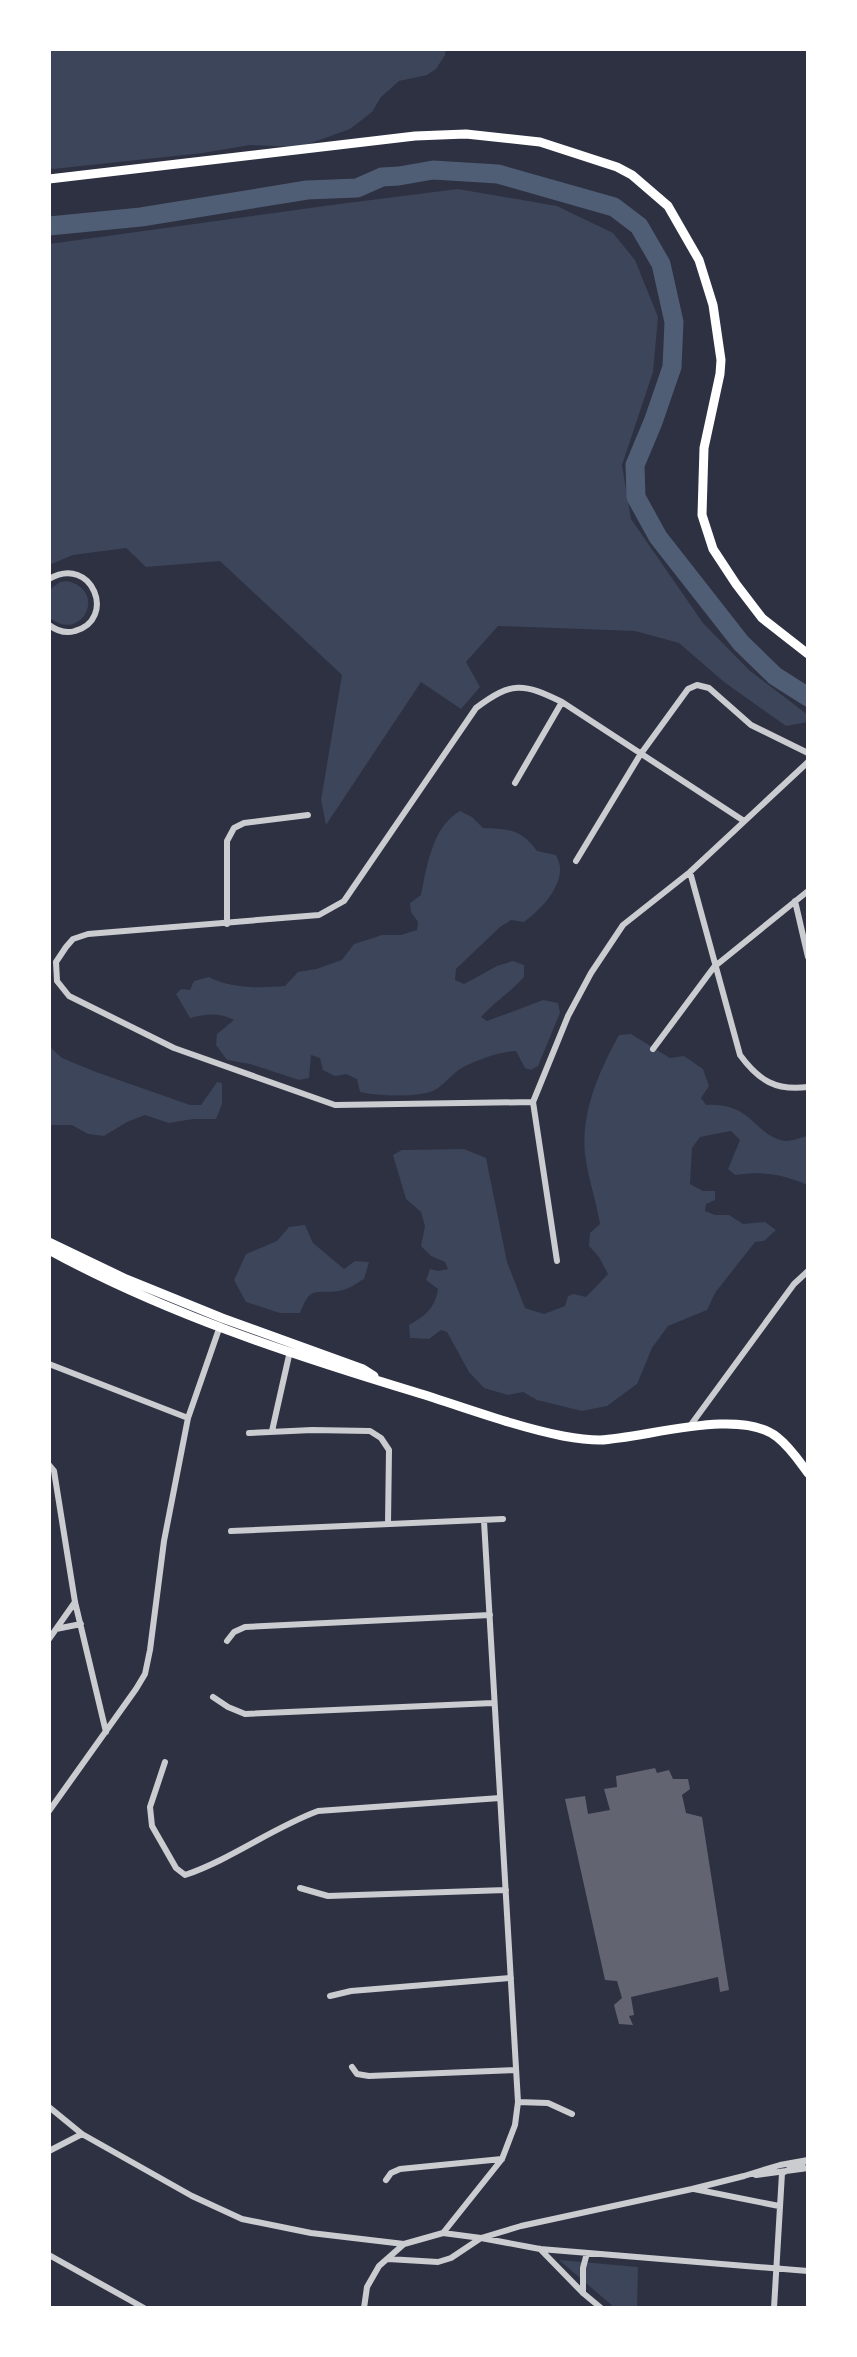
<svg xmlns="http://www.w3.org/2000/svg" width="857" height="2357" font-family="Spectral,serif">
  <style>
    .green { fill: #3c4559 }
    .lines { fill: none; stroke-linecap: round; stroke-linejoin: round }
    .river { stroke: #4f5d75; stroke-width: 19 }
    .building { fill: #626471 }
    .minor { stroke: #caccd0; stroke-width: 6 }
    .secondary { stroke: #fff; stroke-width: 9 }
  </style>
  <rect width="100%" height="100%" fill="#2d3142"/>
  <!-- green -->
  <path class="green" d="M49 49H446L445 55 436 69 427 75 399 81 381 97 372 112 350 129 300 147 250 145 203 153 53 169 49 168Z
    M458 189 557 206 613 233 635 260 658 317 653 372 622 465 631 519 703 623 749 670 808 715V722L786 726 724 682 679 643 635 631 498 626 466 662 480 687 461 709 421 682 326 825 321 800 342 675 220 561 146 567 126 548 73 555 49 565V244L339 204Z
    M67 581C109 590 81 645 49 617V590L60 582Z
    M460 811 472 817 483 828C509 829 521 829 537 851L556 855C558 860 561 866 560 871 559 891 539 911 524 922L511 920 500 927 456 969 455 980 464 984 497 966 513 961 524 965V977C511 992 494 1002 481 1017L487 1021 543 1000 558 1003 560 1013 538 1066 531 1070 525 1068 516 1051C501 1051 473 1061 460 1069 451 1075 445 1084 435 1090 418 1098 378 1096 360 1092L357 1079 346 1074 335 1076 323 1070 320 1058 311 1055 309 1078 299 1080 250 1064 227 1060 216 1045 217 1034 234 1020C219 1012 206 1014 190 1018L176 994 181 989 190 990 194 981 209 977C232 989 260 988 285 986L298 972 316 969 342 960 354 944 382 935H401L417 930 418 922 411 912 410 903 421 895C427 866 432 827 460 811Z
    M631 1034 670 1058 684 1056 703 1069 709 1086 701 1098 706 1105C721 1104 736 1107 748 1117 760 1127 769 1139 786 1141 793 1141 801 1137 808 1136V1185C781 1174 765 1171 735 1175L728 1169 740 1140 731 1131 700 1137 692 1148 690 1184 703 1191H715V1200L706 1204 705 1211 715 1215H729L743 1224 765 1222 776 1230 764 1241 755 1242 715 1293 707 1310 668 1326 652 1348 637 1384 607 1406 582 1411 537 1400 523 1392 508 1395 484 1388 469 1372 447 1332 441 1330 429 1339 410 1338 409 1325C425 1316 435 1308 438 1289L426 1280 430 1269 438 1271 448 1269 445 1262 431 1256 421 1246 425 1226 421 1212 406 1199 393 1155 402 1150 464 1149 486 1158 507 1262 525 1308 544 1314 565 1306 568 1296 574 1294 586 1297 608 1274 599 1257 589 1246 590 1233 600 1224C596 1201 588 1177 585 1154 581 1112 599 1071 619 1035Z
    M49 1046 62 1058 96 1072 190 1105H201L217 1082 222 1083V1104L216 1119H193L169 1123 145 1115 127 1122 104 1136 88 1134 72 1125H49Z
    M305 1225 313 1243 344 1269 355 1261 369 1262 364 1279C357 1283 348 1290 339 1291 314 1294 311 1285 300 1313H280L246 1302 234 1280 246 1254 277 1241 289 1227Z
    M559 2260 638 2267 637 2308H615Z"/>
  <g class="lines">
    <!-- river -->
    <path class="river" d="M49 226 141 217 307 190 357 188 382 177 399 176 433 170 498 174 614 207 639 226 661 264 674 322 672 367 653 422 635 465 636 497 658 537 741 643 775 676 808 697"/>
  </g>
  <!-- building -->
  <path class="building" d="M655 1768 657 1773 669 1770 673 1779H688L690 1789 682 1795 686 1813 702 1817 729 1990 720 1992 718 1977 631 1997 634 2015 629 2016 633 2025 619 2024 614 2005 622 1998 617 1981 605 1980 565 1799 585 1796 588 1814 610 1810 604 1789 617 1787 616 1776Z"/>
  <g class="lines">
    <!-- minor -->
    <path class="minor" d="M49 579C93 554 117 620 75 631 65 634 57 631 49 625
      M515 783 562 702
      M576 861 640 755 688 689 697 685 709 688 751 725 808 753
      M690 872 740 1055C759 1081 776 1091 808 1087
      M795 901 808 957
      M227 924V841L234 828 244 823 308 815
      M653 1049 714 967 808 891
      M533 1102 335 1105 174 1048 69 996 57 981 56 962 66 947 73 939 88 934 319 915 344 901 476 708C512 681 523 683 562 702L744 821
      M533 1102 568 1016 591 973 623 925 690 872 808 762
      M533 1102 557 1261
      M49 1364 188 1418
      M690 1426 794 1284 808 1271
      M272 1431 290 1351
      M249 1433 312 1430 370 1431 381 1438 389 1450 388 1524
      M49 1465 54 1471 75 1602 106 1732
      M231 1531 503 1519
      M56 1629 81 1624
      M49 1639 75 1602
      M227 1641 234 1632 245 1627 490 1615
      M213 1697 228 1707 245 1714 493 1703
      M165 1762 150 1807 152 1826 176 1868 185 1875C232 1859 272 1828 318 1811L500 1798
      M49 1811 136 1689 145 1674 150 1650 164 1541 188 1418 220 1326
      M300 1888 328 1896 506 1890
      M330 1996 351 1991 511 1978
      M352 2067 357 2074 369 2076 516 2070
      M518 2102 548 2103 572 2114
      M49 2107 82 2134 192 2196 242 2219 311 2233 404 2244
      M49 2151 82 2134
      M756 2175 808 2168
      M386 2180 391 2173 400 2169 502 2159
      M694 2189 779 2206
      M443 2233 502 2159 515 2125 518 2102 484 1521
      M540 2249 583 2293 601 2308
      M49 2255 144 2308
      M388 2259 438 2262 451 2258 481 2238 521 2226 692 2189 744 2176 780 2165 808 2160
      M583 2293V2268L587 2253
      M364 2308 367 2287 379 2266 404 2244 443 2233 481 2238 540 2249 808 2271
      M774 2308 782 2173 803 2163"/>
    <!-- secondary -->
    <path class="secondary" d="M49 179 415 136 466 134 540 142 617 167 632 175 668 206 699 260 713 305 721 360 720 374 704 448 702 515 713 549 736 584 762 618 808 654
      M49 1242 126 1279 222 1318 363 1369 374 1376
      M49 1250C164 1313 290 1354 415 1392 464 1407 513 1426 563 1436 574 1438 589 1440 600 1440 646 1438 739 1407 777 1437 790 1447 799 1461 808 1473"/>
  </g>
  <!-- border -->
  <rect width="857" height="2357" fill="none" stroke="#ffffff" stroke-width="102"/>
</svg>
